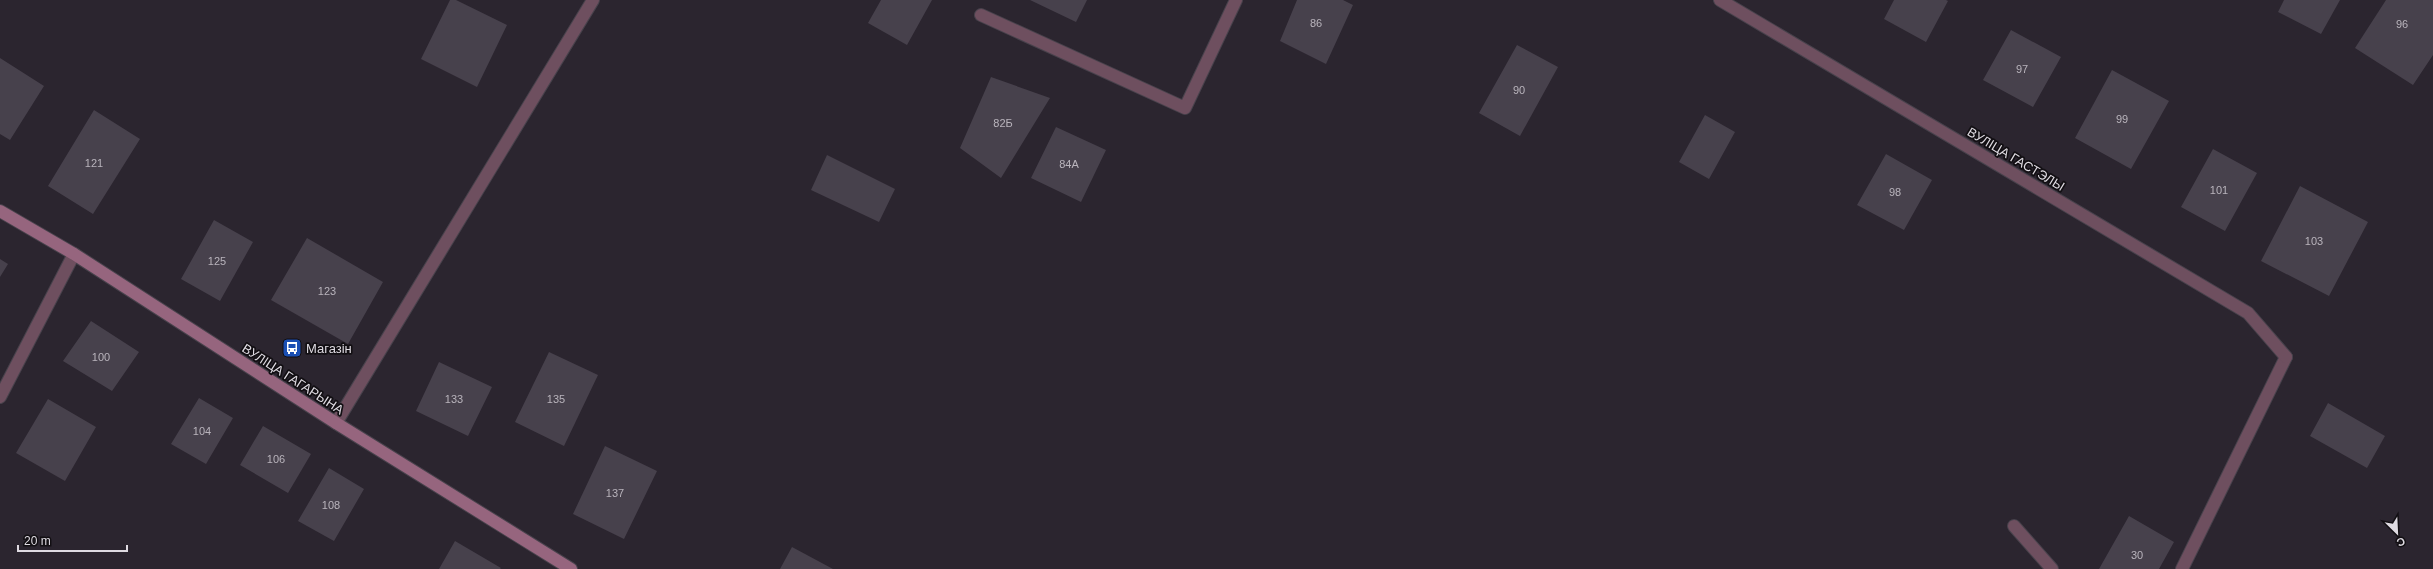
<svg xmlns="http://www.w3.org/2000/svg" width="2433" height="569" font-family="Helvetica,sans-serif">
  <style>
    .building { fill: #47414c }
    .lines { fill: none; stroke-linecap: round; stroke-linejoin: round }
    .lane-casing { stroke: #48424c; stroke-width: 14 }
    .street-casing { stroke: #48424c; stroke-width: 14 }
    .secondary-casing { stroke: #48424c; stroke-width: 14 }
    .lane { stroke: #6e4f5f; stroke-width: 12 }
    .street { stroke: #6e4f5f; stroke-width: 12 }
    .secondary { stroke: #96657e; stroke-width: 12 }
    .labels { text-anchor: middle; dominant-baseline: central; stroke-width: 3.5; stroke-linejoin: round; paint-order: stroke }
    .number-label { font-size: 11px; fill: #b9b4bc }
    .street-label { font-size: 13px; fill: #dfdbe2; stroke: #120f13 }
    .poi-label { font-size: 13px; fill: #dfdbe2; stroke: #120f13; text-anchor: start }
  </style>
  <rect width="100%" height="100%" fill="#2b252f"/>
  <!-- building -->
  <path class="building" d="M450 0H456L507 25 477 87 421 59Z
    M881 0H932L907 45 868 23Z
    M1030 0H1087L1076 22Z
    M1297 0H1343L1353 5 1326 64 1280 41Z
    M1894 0H1946L1948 1 1926 42 1884 19Z
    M2284 0H2340L2321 34 2278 12Z
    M2386 0H2433V55L2413 85 2355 48Z
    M2011 30 2061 57 2033 107 1983 80Z
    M1517 45 1558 67 1520 136 1479 113Z
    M0 58 44 86 10 140 0 134Z
    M2112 70 2169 101 2131 169 2075 138Z
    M991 77 1050 98 1001 178 960 148Z
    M94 110 140 139 93 214 48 186Z
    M1705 115 1735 132 1709 179 1679 162Z
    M1056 127 1106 150 1081 202 1031 178Z
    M2213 149 2257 173 2225 231 2181 207Z
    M1886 154 1932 180 1904 230 1857 205Z
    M827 155 895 189 879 222 811 190Z
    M2300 186 2368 222 2329 296 2261 261Z
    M214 220 253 242 220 301 181 279Z
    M307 238 383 282 348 344 271 300Z
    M0 259 8 264 0 277Z
    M91 321 139 352 112 391 63 361Z
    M549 352 598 375 564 446 515 422Z
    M439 362 492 387 468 436 416 411Z
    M199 398 233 418 206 464 171 444Z
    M48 399 96 427 65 481 16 453Z
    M2328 403 2385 436 2367 468 2310 436Z
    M263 426 311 454 288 493 240 465Z
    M605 446 657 471 624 539 573 514Z
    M329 468 364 489 334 541 298 521Z
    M2129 516 2174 542 2159 569H2099Z
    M455 541 501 568 500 569H439Z
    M792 547 833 569H780Z"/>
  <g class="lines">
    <!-- lane casing -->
    <g class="lane-casing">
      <path id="lane" d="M981 15 1185 108 1236 0
        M336 423 593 0
        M2014 526 2052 569
        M2182 569 2286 357"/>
    </g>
    <!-- street casing -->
    <g class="street-casing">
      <path id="street" d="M1720 0 2248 313 2286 357
        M0 397 74 254"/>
    </g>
    <!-- secondary casing -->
    <g class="secondary-casing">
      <path id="secondary" d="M0 211 74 254 336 423 571 569"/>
    </g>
    <!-- lane -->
    <use href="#lane" class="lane"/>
    <!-- street -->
    <use href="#street" class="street"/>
    <!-- secondary -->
    <use href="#secondary" class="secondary"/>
  </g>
  <!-- icons -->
  <defs>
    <g id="bus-square" transform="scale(1)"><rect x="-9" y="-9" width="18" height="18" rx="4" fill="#1a4fb4" stroke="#120f13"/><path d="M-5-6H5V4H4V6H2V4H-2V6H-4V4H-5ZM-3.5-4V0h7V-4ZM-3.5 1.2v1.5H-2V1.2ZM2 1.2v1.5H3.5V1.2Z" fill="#fff"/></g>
  </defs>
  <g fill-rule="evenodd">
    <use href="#bus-square" x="292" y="348"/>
  </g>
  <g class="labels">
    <!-- number labels -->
    <g class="number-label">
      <text x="1316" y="23">86</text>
      <text x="2402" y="24">96</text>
      <text x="2022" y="69">97</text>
      <text x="1519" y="90">90</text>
      <text x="2122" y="119">99</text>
      <text x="1003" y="123">82Б</text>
      <text x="94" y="163">121</text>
      <text x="1069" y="164">84А</text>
      <text x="2219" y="190">101</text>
      <text x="1895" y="192">98</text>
      <text x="2314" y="241">103</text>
      <text x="217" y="261">125</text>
      <text x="327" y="291">123</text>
      <text x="101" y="357">100</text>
      <text x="454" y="399">133</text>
      <text x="556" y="399">135</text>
      <text x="202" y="431">104</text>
      <text x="276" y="459">106</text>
      <text x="615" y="493">137</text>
      <text x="331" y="505">108</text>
      <text x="2137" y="555">30</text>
    </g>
    <!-- street labels -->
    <g class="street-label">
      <text transform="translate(2016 159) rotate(31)">ВУЛІЦА ГАСТЭЛЫ</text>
      <text transform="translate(293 379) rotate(33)">ВУЛІЦА ГАГАРЫНА</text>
    </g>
    <!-- poi labels -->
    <g class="poi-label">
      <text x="306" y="348">Магазін</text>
    </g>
  </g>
  <!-- north arrow -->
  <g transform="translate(2397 533) rotate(156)" stroke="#120f13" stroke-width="3" paint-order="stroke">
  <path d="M0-3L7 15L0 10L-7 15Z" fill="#dfdbe2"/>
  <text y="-6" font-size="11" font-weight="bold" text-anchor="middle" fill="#dfdbe2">С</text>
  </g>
  <!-- scale -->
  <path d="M18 545v6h109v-6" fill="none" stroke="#dfdbe2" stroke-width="2"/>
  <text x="24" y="545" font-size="12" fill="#dfdbe2" stroke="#120f13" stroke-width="3" paint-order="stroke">20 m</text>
</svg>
